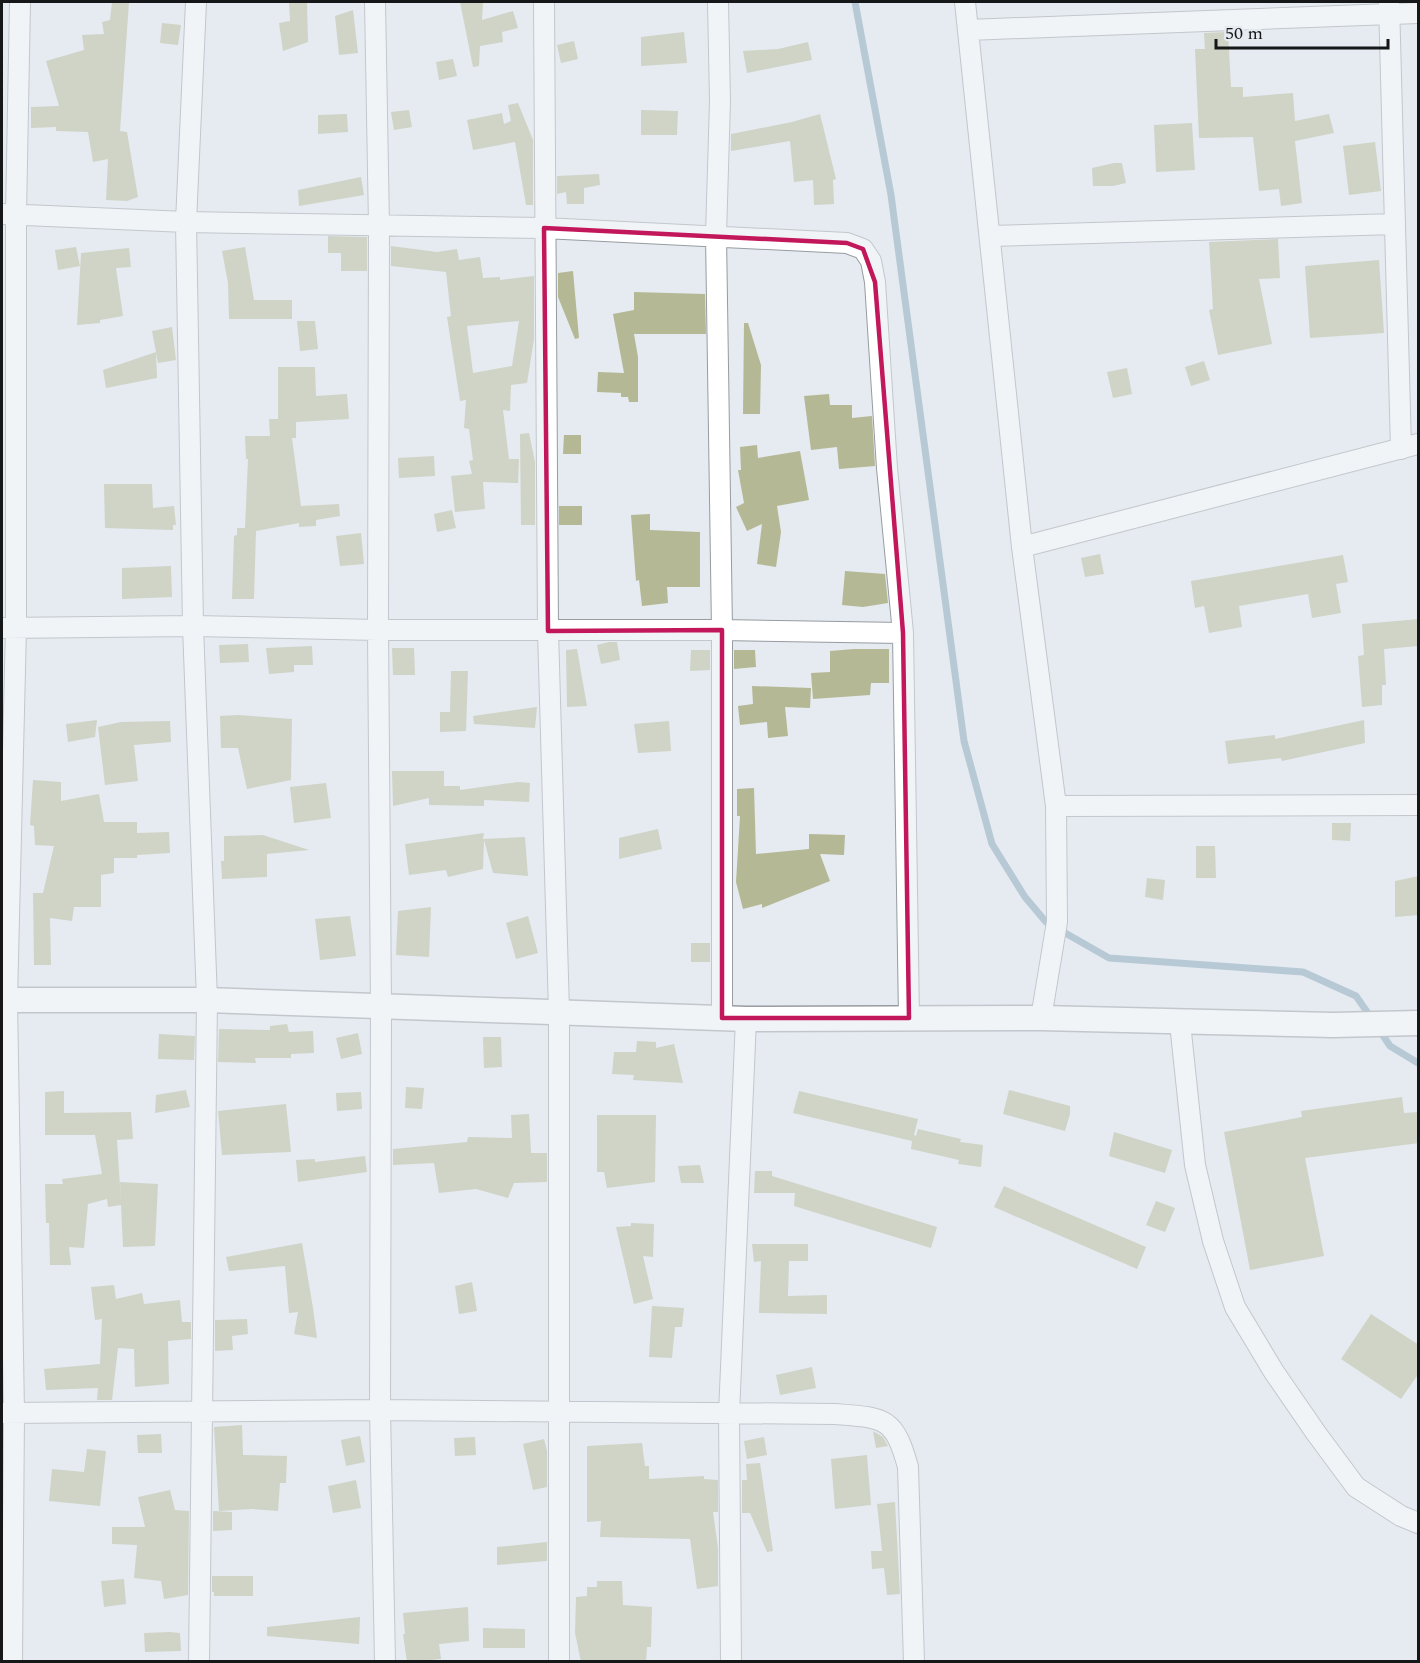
<svg xmlns="http://www.w3.org/2000/svg" width="1420" height="1663" font-family="Spectral,serif">
  <style>
    .lines { fill: none; stroke-linecap: round; stroke-linejoin: round }
    .stream { stroke: #829fb7; stroke-width: 7 }
    .building { fill: #b4b895; fill-rule: evenodd }
    .minor-casing { stroke: #969ca1; stroke-width: 22 }
    .tertiary-casing { stroke: #969ca1; stroke-width: 27 }
    .minor { stroke: #fff; stroke-width: 20 }
    .tertiary { stroke: #fff; stroke-width: 24 }
    .marked { fill: none; stroke: #c2185b; stroke-width: 4.5; stroke-linejoin: round }
  </style>
  <rect width="100%" height="100%" fill="#e5ebf0"/>
  <g class="lines">
    <!-- stream -->
    <path class="stream" d="M855 2 891 195 964 741 992 844 1025 897 1046 922 1109 958 1303 972 1356 996 1372 1019
      M1378 1028 1390 1046 1418 1063"/>
  </g>
  <!-- building -->
  <path class="building" d="M112 2H129L120 131 127 132 138 197 127 201 106 200 108 159 93 162 88 132 56 131V127L31 128V107L59 106 46 61 84 50 82 35 104 34 102 22 110 20Z
    M289 2H307L308 42 283 51 279 23 290 21Z
    M460 2H483L482 20 513 11 518 28 502 32 503 42 480 46 479 66 473 67Z
    M353 10 358 53 339 55 335 16Z
    M162 23 181 25 178 45 160 43Z
    M684 32 687 63 641 66V37Z
    M1228 32 1231 87H1243V97L1293 93 1295 121 1329 114 1334 133 1295 141 1302 203 1281 206 1279 189 1259 191 1253 137 1199 138 1195 49H1205L1204 33Z
    M574 41 578 59 561 63 557 45Z
    M808 42 812 60 747 73 743 51 778 49Z
    M453 59 457 76 439 80 436 62Z
    M518 103 533 140V205H526L515 142 473 150 467 120 502 113 504 124 511 121 508 105Z
    M409 110 412 127 394 130 391 112Z
    M641 110 678 111 677 135H641Z
    M347 114 348 132 318 134V115Z
    M820 114 836 179 833 180 834 204 814 205 813 180 794 182 790 141 731 151V134L792 122Z
    M1192 123 1195 170 1156 172 1154 125Z
    M1375 142 1381 191 1349 195 1343 146Z
    M1114 163H1122L1126 183 1113 186H1093L1092 168Z
    M599 174 600 185 584 188V204H567L566 192 557 194V176Z
    M361 177 364 195 299 206 298 190Z
    M328 236 367 237V271H341V253H328Z
    M1278 239 1280 278 1259 279 1272 344 1218 355 1209 310 1213 309 1209 242Z
    M391 246 437 252 457 249 459 260 480 257 483 278 500 277V280L534 276V339L527 383 511 385 510 411 503 410 509 459H519L518 483 483 482 485 509 455 512 451 476 472 474 469 461 473 460 469 429 464 428 466 400 460 401 447 317 451 316 446 272 391 266ZM519 321 512 366 473 373 467 326Z
    M76 247 80 266 58 270 55 250Z
    M245 247 254 300H292V319H229L228 283 222 251Z
    M129 248 131 267 116 268 123 316 100 320V323L77 325 81 253Z
    M1379 260 1384 333 1310 338 1305 266Z
    M573 271 579 338 575 339 558 297V273Z
    M634 292 705 294 706 334H634L638 357V402H629L628 397H621V393L597 392 598 372 624 373 613 314 634 310Z
    M297 321H315L318 349 300 351Z
    M744 323H748L761 365 760 414H743Z
    M172 327 176 360 158 363 152 331Z
    M156 352 157 378 106 388 103 370Z
    M1204 361 1210 380 1191 386 1185 367Z
    M278 367H315L316 396 347 394 349 419 296 422V438H292L301 506 339 504 340 516 316 520V526L299 527V523L256 531 254 599H232L234 536 237 535V528H245L248 459H246L245 436H270L269 419H278Z
    M1127 368 1132 394 1113 398 1107 372Z
    M829 394 830 405H852V418L872 416 875 466 839 469 837 447 811 450 804 396Z
    M529 433 535 462V525H521L520 434Z
    M564 435H581V454H563Z
    M757 445 758 458 800 451 809 500 777 506 781 532 776 567 757 564 762 524 747 531 736 507 744 503 738 470H741L740 447Z
    M434 456 435 476 399 478 398 458Z
    M104 484H152L153 508 174 506 176 525H173V530L105 528Z
    M559 506H582V525H559Z
    M452 510 456 528 437 532 434 514Z
    M650 514V530L700 532V587H667L668 603 642 606 639 580 636 581 631 515Z
    M361 533 364 564 340 566 336 536Z
    M1100 554 1104 574 1085 577 1081 558Z
    M1343 555 1348 582 1336 584 1341 613 1312 618 1308 594 1239 606 1242 627 1209 633 1204 606 1195 608 1191 581Z
    M171 566 172 597 122 599V568Z
    M845 571 885 574 888 603 863 607 842 605Z
    M1419 619V646L1384 649 1386 685H1382V705L1362 707 1358 656 1364 655 1362 624Z
    M609 642H617L620 660 601 664 597 645Z
    M248 644 249 662 220 663 219 645Z
    M312 646 313 665H294V672L269 674 266 648Z
    M392 648H414L415 675H393Z
    M577 649 587 706 567 707 566 650Z
    M854 649H889V683H871L870 695 813 699 811 673 830 672V651Z
    M691 650H710V670L690 671Z
    M734 650H755L756 667 734 669Z
    M451 671H468L466 731 440 732V712H450Z
    M752 686 811 688 810 708 785 707 788 736 768 738 767 722 740 725 738 706 753 704Z
    M537 707 535 728 474 724 473 716Z
    M238 715 292 719 291 780 247 789 238 748H221L220 716Z
    M97 720 95 737 68 742 66 724Z
    M1364 720 1365 743 1282 761 1281 758 1228 764 1225 741 1275 735V739Z
    M170 721 171 742 134 745 138 781 105 785 98 727 121 722Z
    M669 721 671 751 638 753 634 724Z
    M392 771H444V786H460V790L518 782 530 783 529 802 484 800V806L429 805V798L393 806Z
    M33 780 61 782V801L99 794 104 822H137V833L169 832 170 853 137 855V858H114V873L101 875V907H74L72 921 50 918 51 965H34L33 893H43L54 846 35 845 34 826 30 825Z
    M326 783 331 818 294 823 290 787Z
    M754 788 756 854 809 849V834L845 835 844 855 820 854 830 881 762 908V904L743 909 736 882 740 816H737V789Z
    M1332 823H1351L1350 841 1332 840Z
    M658 829 662 849 619 859V838Z
    M484 833 483 839 525 837 528 876 493 873 484 840 483 869 448 877 446 870 409 875 405 844Z
    M263 835 309 850 267 854V877L222 879 221 861H224V836Z
    M1196 846H1215L1216 878H1196Z
    M1419 876V915L1395 917V881Z
    M1147 878 1165 880 1163 900 1145 897Z
    M431 907 429 957 396 955 398 911Z
    M350 916 356 956 320 960 315 919Z
    M528 916 538 953 516 959 506 923Z
    M691 943H710V962H691Z
    M287 1024 289 1032 313 1031 314 1053 291 1054V1058H255L256 1063 218 1062 219 1029 270 1030V1026Z
    M358 1033 362 1054 341 1059 336 1038Z
    M159 1034 195 1036 194 1060 158 1059Z
    M483 1037H501L502 1067 484 1068Z
    M637 1041 656 1042V1048L674 1044 683 1083 633 1080 634 1075 612 1074 614 1052H636Z
    M406 1087 424 1088 422 1109 405 1108Z
    M186 1090 190 1107 155 1113 156 1095Z
    M1009 1090 1070 1106V1114L1065 1131 1003 1114Z
    M64 1091V1113L131 1112 133 1139 117 1140 121 1202 120 1182 158 1184 155 1246 123 1247 121 1205 108 1207 107 1199 88 1204 84 1248 69 1247 71 1265H50L49 1223H46L45 1184H63L62 1179 102 1174 95 1135H45V1092Z
    M799 1091 918 1119 914 1135 916 1136 918 1129 961 1139 960 1142 983 1145 981 1167 958 1164 959 1160 911 1149 912 1141 793 1113Z
    M361 1092 362 1109 337 1111 336 1093Z
    M1402 1097 1404 1113 1419 1112V1143L1305 1158 1324 1256 1250 1270 1224 1132 1302 1117 1301 1111Z
    M286 1104 291 1152 222 1155 218 1111Z
    M529 1114 531 1153H547V1182L514 1183 508 1198 476 1189 439 1193 434 1163 393 1165V1149L467 1142 468 1137 512 1138 511 1115Z
    M597 1115H656L655 1182 607 1188 604 1172H597Z
    M1114 1132 1172 1150 1165 1173 1109 1156Z
    M365 1156 367 1172 298 1182 296 1160 315 1159V1162Z
    M700 1165 704 1183H681L678 1166Z
    M755 1171H772V1176L937 1227 931 1248 794 1206 795 1193H754Z
    M1004 1186 1146 1247 1137 1269 994 1207Z
    M1156 1201 1175 1208 1165 1232 1146 1225Z
    M631 1223 654 1224 653 1257 643 1256 653 1299 634 1304 616 1227 631 1226Z
    M302 1243 313 1308 317 1338 294 1334 298 1312 289 1313 285 1266 229 1271 226 1257Z
    M752 1244H808V1261H789L788 1296 827 1295V1314L759 1313 761 1261 754 1262Z
    M472 1282 477 1311 459 1314 455 1286Z
    M114 1285 116 1299 142 1293 144 1304 180 1300 182 1322H191V1339L168 1341 169 1384 135 1387 134 1349 118 1348 112 1400H97L98 1388 46 1390 44 1369 100 1364 102 1319 95 1320 91 1287Z
    M652 1306 684 1308 682 1327H675L672 1358 649 1357Z
    M1371 1314 1419 1345V1373L1401 1399 1341 1359Z
    M247 1319 248 1334 232 1336 233 1350 215 1351V1320Z
    M812 1367 816 1388 780 1395 776 1375Z
    M242 1425 243 1455 287 1456 286 1483H280L278 1511 252 1509 219 1511 214 1427Z
    M873 1431 883 1437 888 1446 876 1448Z
    M161 1434 162 1453H138L137 1435Z
    M360 1436 365 1462 346 1466 341 1440Z
    M475 1437 476 1455 455 1456 454 1438Z
    M764 1437 767 1455 747 1459 744 1441Z
    M544 1439 547 1451V1487L533 1490 523 1444Z
    M642 1443 645 1466H649V1479L704 1476V1479L718 1480V1512H713L718 1548V1586L697 1589 690 1539 600 1537 601 1521 587 1522V1446Z
    M87 1449 106 1451 100 1506 49 1501 52 1469 84 1472Z
    M867 1455 871 1505 835 1509 831 1459Z
    M760 1463 773 1551 767 1552 750 1513H742V1480H747L746 1464Z
    M356 1480 361 1508 333 1513 328 1486Z
    M170 1490 175 1510 189 1511 188 1595 164 1599 161 1581 134 1578 137 1545 112 1544V1527H145L138 1497Z
    M895 1502 900 1594 887 1595 884 1568 872 1569 871 1551H882L877 1504Z
    M213 1511 232 1512V1530L213 1531Z
    M547 1542V1561L497 1565V1547Z
    M212 1576H253V1596H214V1592H212Z
    M124 1579 126 1604 104 1607 101 1581Z
    M597 1581H622L623 1605 652 1607 651 1647H647L646 1662H581L575 1633 576 1597 587 1596V1587H597Z
    M468 1607 469 1641 439 1644 441 1659 407 1662 403 1634H405L403 1613Z
    M360 1617 359 1644 267 1636V1627Z
    M483 1628 525 1629V1648H483Z
    M170 1632 180 1633 181 1651 145 1652 144 1633Z"/>
  <g class="lines">
    <!-- minor casing -->
    <g class="minor-casing">
      <path id="minor" d="M196 2 186 222 193 626 207 1000 199 1662
        M375 2 379 226 378 630 381 1006 380 1410 385 1662
        M544 2 548 631 559 1011V1662
        M718 2 720 101 716 235 722 630V1018
        M965 2 1022 547 1056 806 1057 922 1041 1018
        M1389 2 1401 449
        M968 30 1418 13
        M2 214 186 222 544 228 847 243 863 249 871 261 875 282 887 468 903 633 909 1018
        M990 236 1395 224
        M1022 547 1418 444
        M2 628 193 626 378 630H722L903 633
        M1056 806 1418 805
        M1180 1023 1195 1165 1213 1241 1235 1307 1274 1372 1316 1433 1356 1487 1401 1516 1418 1523
        M2 1413 380 1410 835 1414C884 1418 894 1416 908 1467L914 1662
        M12 1662 14 1413 7 1000 16 628V215L20 2
        M731 1662 729 1414 746 1019"/>
    </g>
    <!-- tertiary casing -->
    <g class="tertiary-casing">
      <path id="tertiary" d="M2 1000H207L746 1019 1041 1018 1333 1025 1418 1023"/>
    </g>
    <!-- minor -->
    <use href="#minor" class="minor"/>
    <!-- tertiary -->
    <use href="#tertiary" class="tertiary"/>
  </g>
  <!-- marked area -->
  <path d="M0 0H1420V1663H0ZM544 228 847 243 863 249 875 282 903 633 909 1018H722V630L548 631Z" fill="#e5ebf0" fill-opacity=".55" fill-rule="evenodd"/>
  <path class="marked" d="M544 228 847 243 863 249 875 282 903 633 909 1018H722V630L548 631Z"/>
  <!-- border -->
  <rect width="1420" height="1663" fill="none" stroke="#151719" stroke-width="6"/>
  <!-- scale -->
  <path d="M1216 39v9h172v-9" fill="none" stroke="#151719" stroke-width="3"/>
  <text x="1225" y="39" font-size="18" fill="#151719" stroke="#e5ebf0" stroke-width="4.5" paint-order="stroke">50 m</text>
</svg>
